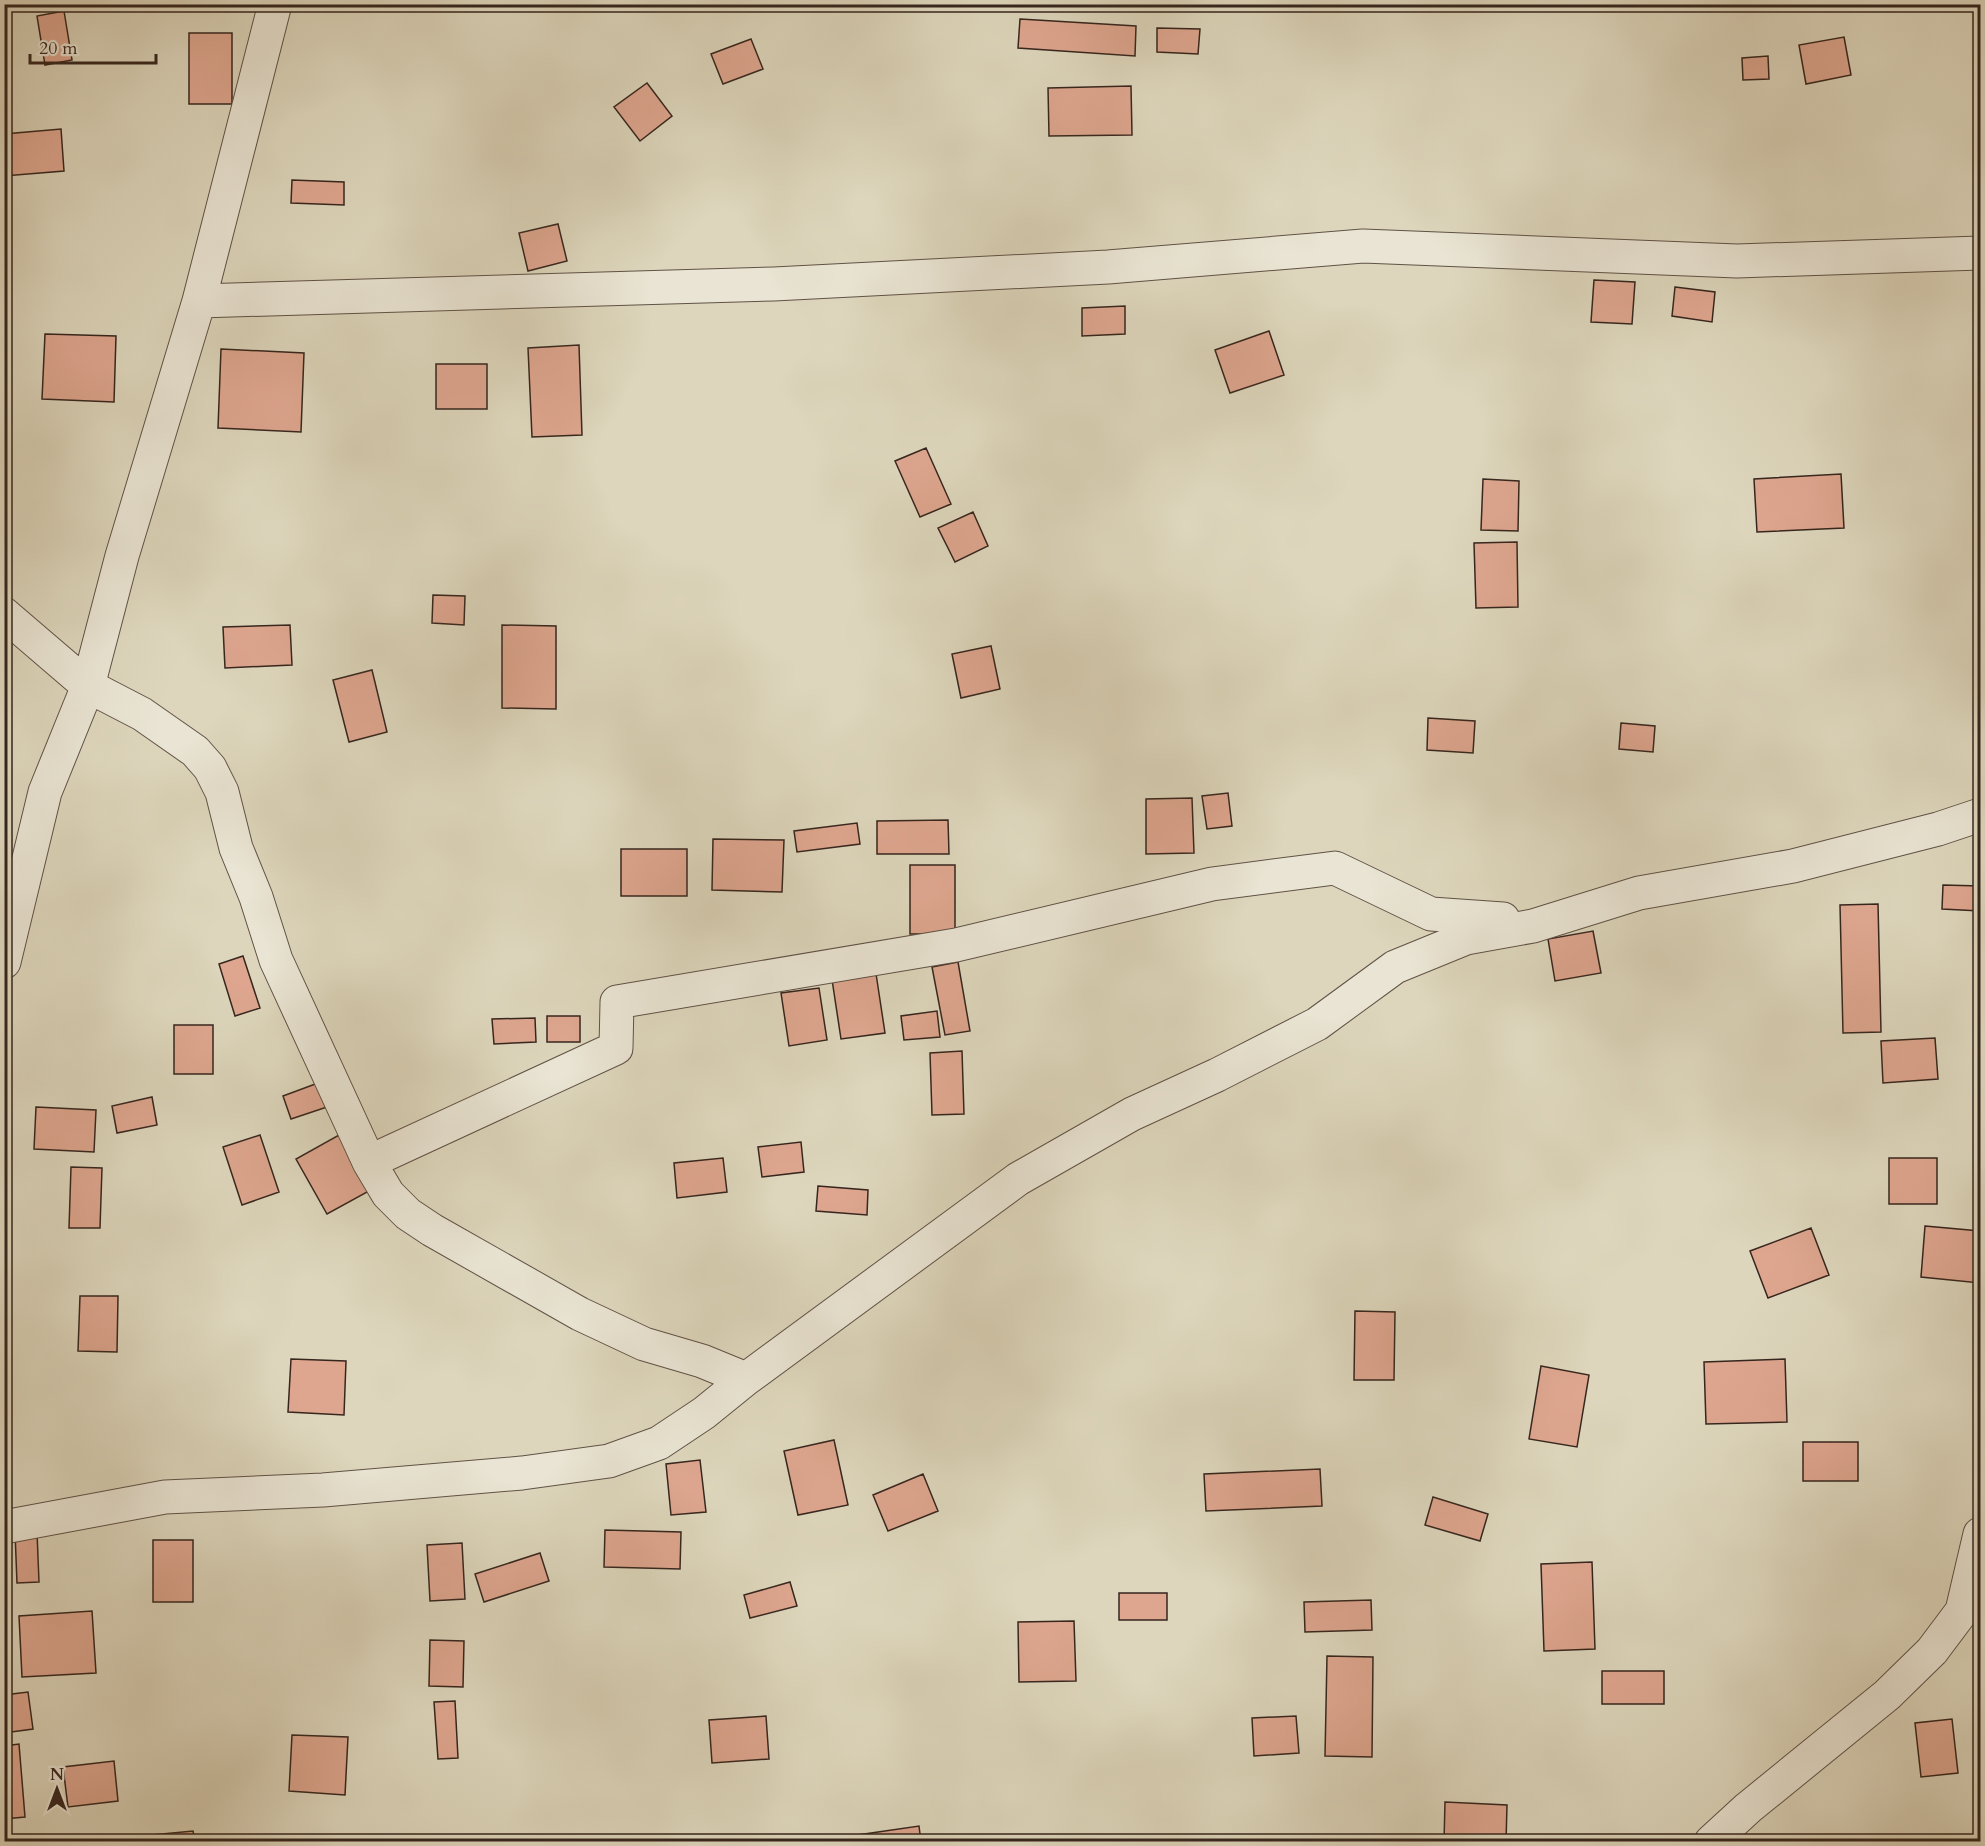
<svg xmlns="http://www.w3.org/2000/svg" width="1985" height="1846" font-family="Cardo,serif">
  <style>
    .building { fill: #dea68f; stroke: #36261e; stroke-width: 1.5 }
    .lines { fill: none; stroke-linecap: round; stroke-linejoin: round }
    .minor-casing { stroke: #605246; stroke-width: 35 }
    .minor { stroke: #e9e4d3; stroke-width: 33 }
  </style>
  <rect width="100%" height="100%" fill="#ddd6bc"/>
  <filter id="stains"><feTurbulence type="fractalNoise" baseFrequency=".00333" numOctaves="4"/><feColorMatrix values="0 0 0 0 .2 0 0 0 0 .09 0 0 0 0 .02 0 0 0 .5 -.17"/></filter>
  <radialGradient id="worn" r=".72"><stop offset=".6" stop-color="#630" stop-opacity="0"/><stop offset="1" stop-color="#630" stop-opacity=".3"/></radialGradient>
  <!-- building -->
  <path class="building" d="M4 4H9V33H4Z
    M64 11 72 60 45 65 37 16Z
    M1020 19 1136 26 1135 56 1018 48Z
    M1157 28 1200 29 1198 54 1157 52Z
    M189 33H232V104H189Z
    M1844 37 1851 75 1806 84 1799 45Z
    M751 39 763 69 723 84 711 54Z
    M1768 56 1769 79 1743 80 1742 58Z
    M647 83 672 116 640 141 614 107Z
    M1131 86 1132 135 1049 136 1048 88Z
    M61 129 64 171 4 176V134Z
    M292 180 344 182V205L291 203Z
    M558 224 567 261 528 271 519 233Z
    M1594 280 1635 282 1632 324 1591 322Z
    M1675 287 1715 292 1712 322 1672 316Z
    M1125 306V334L1082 336V308Z
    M1269 331 1284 375 1230 393 1215 350Z
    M45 334 116 336 114 402 42 399Z
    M579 345 582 435 532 437 528 348Z
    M221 349 304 353 301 432 218 428Z
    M436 364H487V409H436Z
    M926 448 951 504 920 517 895 461Z
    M1841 474 1844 528 1757 532 1754 479Z
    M1483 479 1519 481 1518 531 1481 530Z
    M973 512 988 546 955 562 938 528Z
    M1517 542 1518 607 1476 608 1474 543Z
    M433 595 465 596 464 625 432 623Z
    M290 625 292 665 225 668 223 627Z
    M502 625 556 626V709L502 708Z
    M991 646 1000 689 961 698 952 654Z
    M372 670 387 732 349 742 333 680Z
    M1428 718 1475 721 1473 753 1427 750Z
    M1621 723 1655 726 1653 752 1619 749Z
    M1228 793 1232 826 1207 829 1202 796Z
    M1192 798 1194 853 1146 854V799Z
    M948 820 949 854H877V821Z
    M857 823 860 844 797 852 794 831Z
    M713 839 784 840 782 892 712 890Z
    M621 849H687V896H621Z
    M910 865H955V934H910Z
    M1943 885 1980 886V911L1942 909Z
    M1878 904 1881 1032 1843 1033 1840 905Z
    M1593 931 1601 973 1555 981 1548 939Z
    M243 956 260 1008 235 1016 219 964Z
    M958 962 970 1031 945 1035 932 967Z
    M875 967 885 1033 841 1039 831 973Z
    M819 988 827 1040 789 1046 781 993Z
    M937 1011 940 1037 904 1040 901 1016Z
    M547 1016H580V1042H547Z
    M535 1018 536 1042 494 1044 492 1019Z
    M174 1025H213V1074H174Z
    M1935 1038 1938 1079 1883 1083 1881 1041Z
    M962 1051 964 1114 932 1115 930 1053Z
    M318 1083 327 1107 291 1119 283 1096Z
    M152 1097 157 1125 117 1133 112 1106Z
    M36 1107 96 1110 94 1152 34 1149Z
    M260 1135 279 1192 242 1205 223 1147Z
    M339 1135 369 1191 327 1214 296 1159Z
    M801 1142 804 1172 762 1177 758 1147Z
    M723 1158 727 1192 677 1198 674 1163Z
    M1889 1158H1937V1204H1889Z
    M71 1167 102 1168 100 1228H69Z
    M818 1186 868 1190 867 1215 816 1211Z
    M1925 1226 1980 1231V1283L1921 1277Z
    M1811 1228 1829 1275 1768 1298 1750 1251Z
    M80 1296H118L117 1352 78 1351Z
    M1355 1311 1395 1312 1394 1380H1354Z
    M291 1359 346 1361 344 1415 288 1412Z
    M1785 1359 1787 1422 1706 1424 1704 1362Z
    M1541 1366 1589 1375 1577 1447 1529 1439Z
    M834 1440 848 1505 798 1515 784 1451Z
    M1803 1442H1858V1481H1803Z
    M700 1460 706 1512 671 1515 666 1464Z
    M1320 1469 1322 1506 1206 1511 1204 1474Z
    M923 1474 938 1511 888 1531 873 1495Z
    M1433 1497 1488 1514 1480 1541 1425 1525Z
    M605 1530 681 1532 680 1569 604 1567Z
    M15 1532H37L39 1582 17 1583Z
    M153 1540H193V1602H153Z
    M462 1543 465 1599 430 1601 427 1545Z
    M540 1553 549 1581 484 1602 475 1574Z
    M1592 1562 1595 1649 1544 1651 1541 1564Z
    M790 1582 797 1606 750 1618 744 1595Z
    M1119 1593H1167V1620H1119Z
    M1371 1600 1372 1630 1305 1632 1304 1602Z
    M92 1611 96 1673 22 1677 19 1616Z
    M1074 1621 1076 1681 1019 1682 1018 1622Z
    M430 1640 464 1641 463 1687 429 1686Z
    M1327 1656 1373 1657 1372 1757 1325 1756Z
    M1602 1671H1664V1704H1602Z
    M28 1692 33 1729 4 1733V1695Z
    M455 1701 458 1758 438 1759 434 1702Z
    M766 1716 769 1759 712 1763 709 1720Z
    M1296 1716 1299 1753 1254 1756 1252 1718Z
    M1952 1719 1958 1773 1921 1777 1915 1723Z
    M292 1735 348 1737 345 1795 289 1791Z
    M19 1744 25 1817 4 1819V1746Z
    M114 1761 118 1801 68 1807 63 1767Z
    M1445 1802 1507 1805 1506 1842H1444Z
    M919 1826 921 1842H845L844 1837Z
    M193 1831 195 1842H141V1836Z
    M26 1835V1842H6V1838Z"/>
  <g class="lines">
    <!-- minor casing -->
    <g class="minor-casing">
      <path id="minor" d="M199 301 774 284 1108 267 1363 246 1737 261 1980 253
        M4 614 88 686 142 714 195 751 210 768 222 792 236 848 256 897 276 960 369 1162 388 1194 408 1214 432 1230 580 1314 644 1344 702 1361 746 1379
        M4 962 45 792 88 686 122 556 199 301 275 4
        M369 1162 616 1048 617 1002 956 945 1212 884 1335 868 1431 914 1503 919
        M4 1527 165 1497 323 1490 522 1473 609 1461 659 1443 704 1413 746 1379 1018 1179 1132 1114 1217 1075 1317 1024 1395 967 1466 938 1533 926 1639 893 1793 866 1938 829 1980 815
        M1711 1842 1748 1808 1887 1695 1932 1651 1962 1611 1980 1534"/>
    </g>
    <!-- minor -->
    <use href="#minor" class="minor"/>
  </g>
  <!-- margin -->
  <rect width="1985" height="1846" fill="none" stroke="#ddd6bc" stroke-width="24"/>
  <rect x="6" y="6" width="1973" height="1834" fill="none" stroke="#36261e" stroke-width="3"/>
  <rect x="12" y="12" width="1961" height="1822" fill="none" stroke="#36261e" stroke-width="1.5"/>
  <!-- north arrow -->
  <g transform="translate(57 1789)" stroke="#e9e4d3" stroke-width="4.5" paint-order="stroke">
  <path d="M0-4.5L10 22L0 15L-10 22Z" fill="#36261e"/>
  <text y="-9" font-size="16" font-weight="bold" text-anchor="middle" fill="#36261e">N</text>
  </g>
  <!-- scale -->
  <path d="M30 54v9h126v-9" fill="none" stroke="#36261e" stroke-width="3"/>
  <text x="39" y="54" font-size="18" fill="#36261e" stroke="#e9e4d3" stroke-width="4.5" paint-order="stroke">20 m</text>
  <rect width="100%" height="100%" filter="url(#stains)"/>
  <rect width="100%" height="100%" fill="url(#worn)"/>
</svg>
